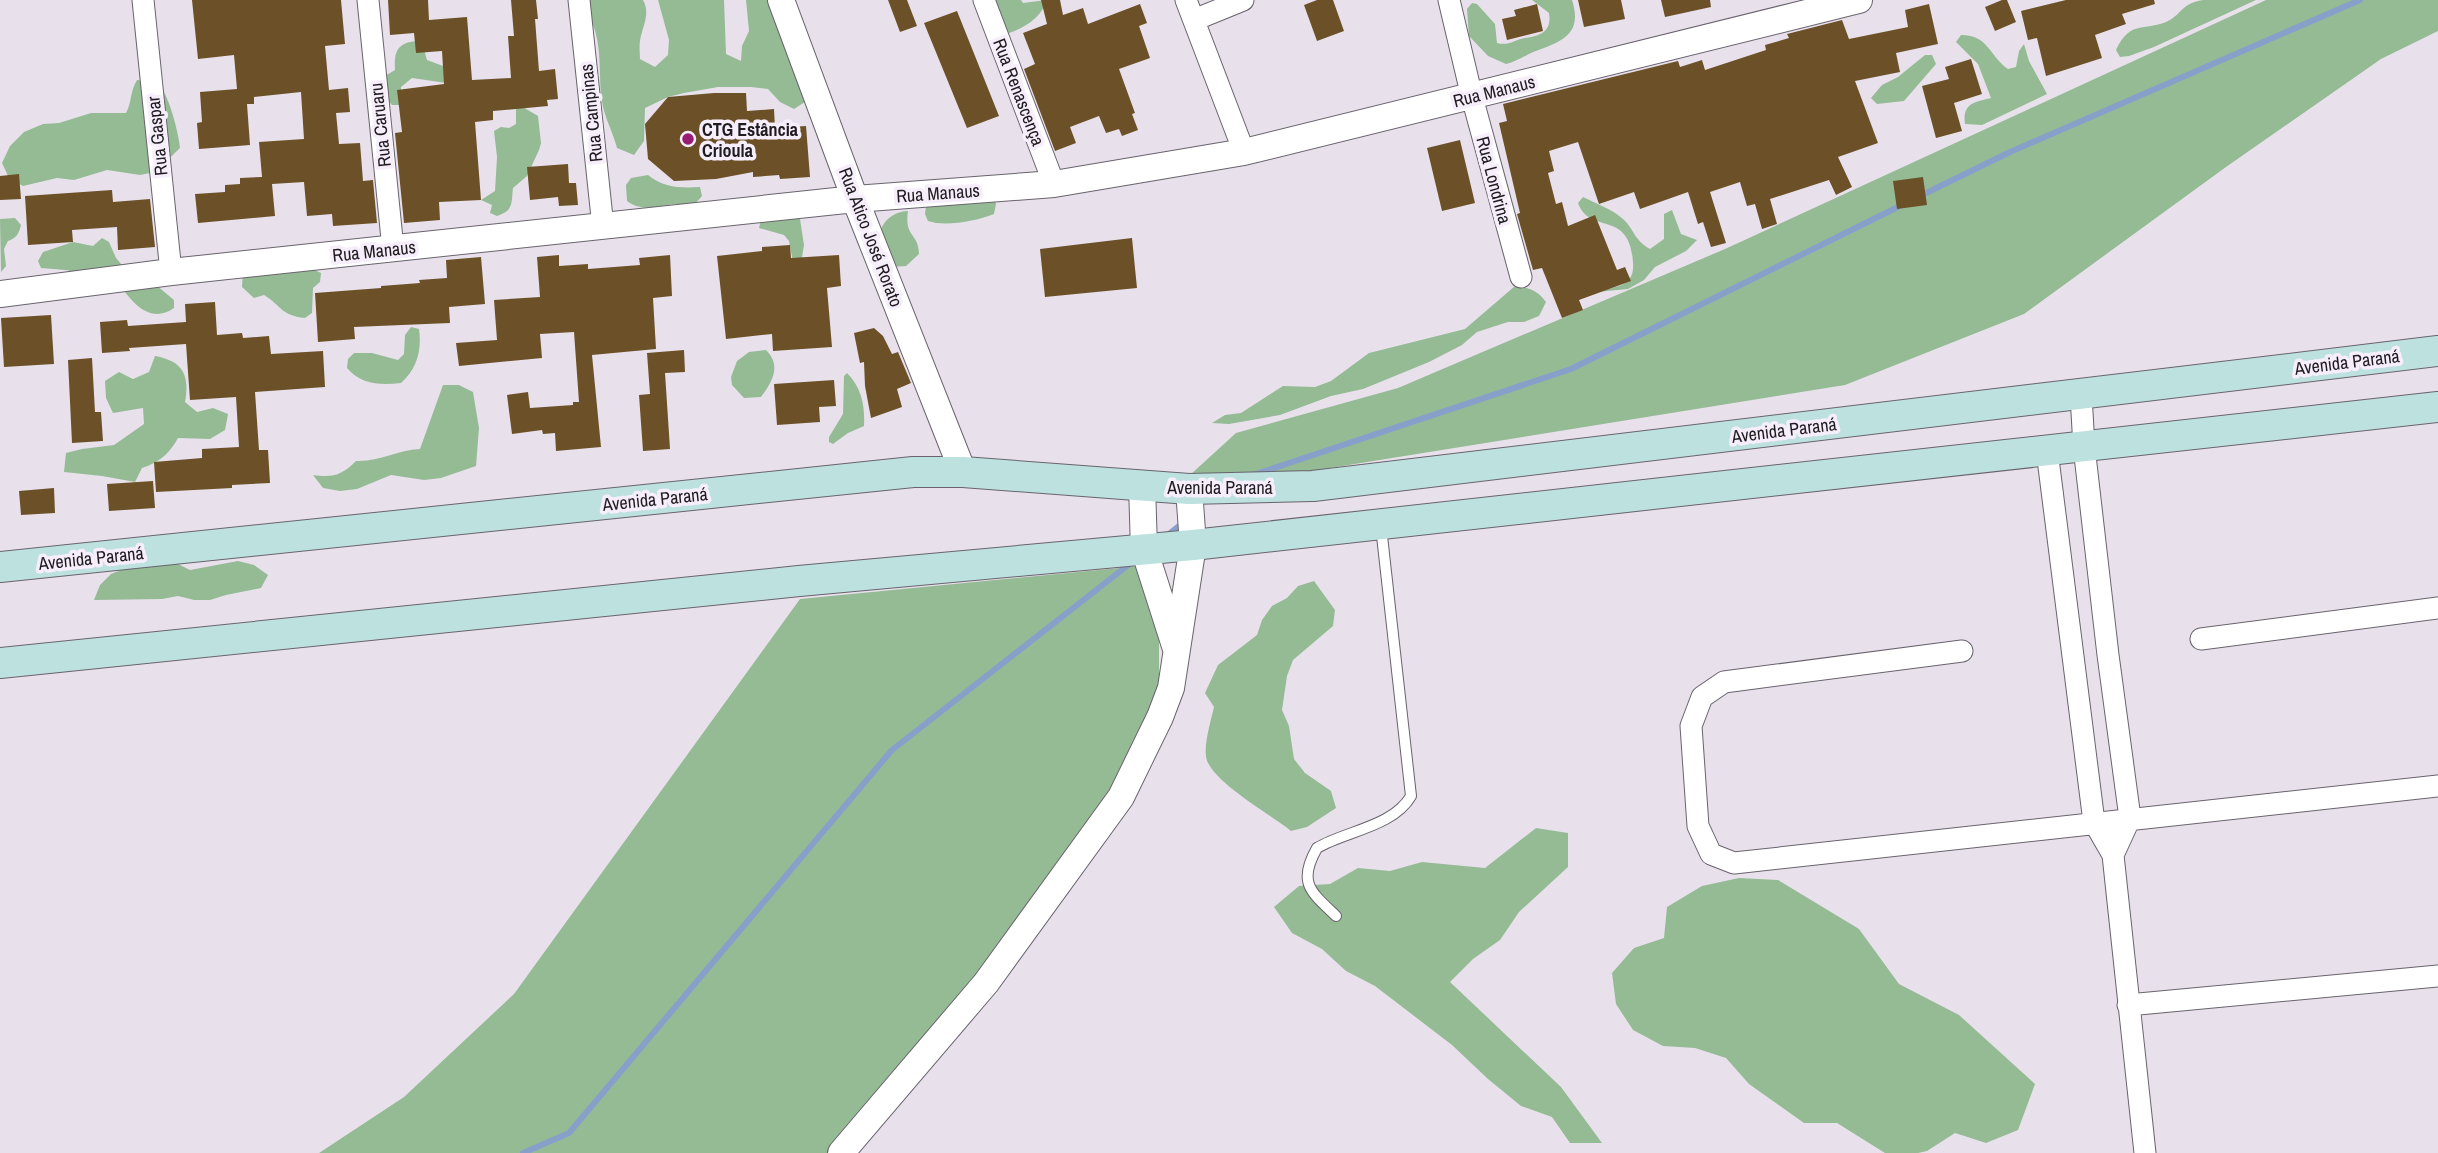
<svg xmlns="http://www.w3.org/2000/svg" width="2438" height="1153" font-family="'Archivo Narrow',sans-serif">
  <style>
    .forest { fill: #95bb95 }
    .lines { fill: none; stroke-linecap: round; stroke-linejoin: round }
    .stream { stroke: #88a0c9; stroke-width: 6 }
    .building { fill: #6c5128 }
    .service-casing { stroke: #69636d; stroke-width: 12 }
    .minor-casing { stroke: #69636d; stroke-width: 23 }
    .tertiary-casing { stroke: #69636d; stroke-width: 28 }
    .secondary-casing { stroke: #69636d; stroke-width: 32 }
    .service { stroke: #fff; stroke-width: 10 }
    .minor { stroke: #fff; stroke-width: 21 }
    .tertiary { stroke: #fff; stroke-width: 26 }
    .secondary { stroke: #bce1de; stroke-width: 30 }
    .poi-dot { fill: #991c74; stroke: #f6eefa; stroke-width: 2.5 }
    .labels { text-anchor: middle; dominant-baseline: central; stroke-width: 7; stroke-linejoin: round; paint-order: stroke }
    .street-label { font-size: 18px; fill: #1f1c20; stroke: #f6eefa }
    .poi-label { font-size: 18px; font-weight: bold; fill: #1f1c20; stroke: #f6eefa; text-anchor: start }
  </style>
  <rect width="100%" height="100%" fill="#e8e1ec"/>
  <!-- forest -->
  <path class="forest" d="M571 0H643C651 14 642 27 640 41 639 47 640 54 640 59L655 67 668 55 669 40 658 0H724L726 54 741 61 742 46 749 31 746 0H777L808 100 794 109 780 102 768 89 751 87H718L684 93 668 97 645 108 644 141 634 155 617 148C613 132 604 117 602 101 597 67 607 19 571 0Z
    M983 0H1021L1023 3 1046 0C1043 18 1021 30 1005 34Z
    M1532 0H1572C1584 37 1558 42 1531 53 1523 57 1515 62 1506 64L1488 56 1469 36 1467 9 1472 3 1477 4 1495 24 1497 43C1509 46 1514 40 1525 38 1541 36 1552 31 1549 13Z
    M2203 0H2256L2154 47 2129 56 2120 57 2116 50C2130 20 2144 31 2166 22 2183 14 2180 4 2203 0Z
    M2266 0H2438V31L2381 59 2226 167 2024 314 1845 385 1280 476 1190 475 1236 433 1398 388 1725 249Z
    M1961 35C1989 35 1989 56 2008 69L2016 67 2019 51 2024 44 2029 61 2047 94 1982 125 1965 124C1962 103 1975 102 1991 98L1978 64 1956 42Z
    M416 41 423 46 427 60 443 66 446 83 412 78 401 87V105H392L387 99 385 76 395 70C394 52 397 43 416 41Z
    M1925 55H1932L1936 64 1904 101 1877 104 1871 98 1882 85 1898 77Z
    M137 80C144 81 154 81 160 86 169 96 179 134 180 148L155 172 140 175 107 170 74 180 57 178 23 186 9 178 2 163 10 146 24 132 43 124 59 123 91 113H126C132 102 130 91 137 80Z
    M516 103 538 116 541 143 539 150 527 176 513 188C511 204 514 210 497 216L490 213 492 205 481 200 495 191 497 157 494 131 501 127 509 128 516 124Z
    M648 175C664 188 681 188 700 187L702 196C699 200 694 205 689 206 685 206 681 204 677 204 659 205 643 213 627 201L626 185 631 178Z
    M993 196 996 204 994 214C977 221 945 227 928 221L925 214 926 206Z
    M1583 197C1597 204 1612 209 1623 219 1635 230 1633 239 1650 249L1664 239V214L1672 210 1681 234 1697 240 1686 251 1655 267 1644 280 1628 289 1596 292C1614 286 1635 288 1633 263 1630 208 1590 236 1578 203Z
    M908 211C904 238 919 233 919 254L906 266 890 267C887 261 881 253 880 246 876 227 889 212 908 211Z
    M793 216 800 219 804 245 800 270 793 262 789 241 784 235 759 228 761 220Z
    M15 218 21 225C19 233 17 238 8 241L4 249 6 266 1 272 0 219Z
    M102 238 109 242 116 258 127 271 150 280 174 300V308C150 325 131 302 119 283L66 270 41 268 38 261 43 252 73 242 93 246Z
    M304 265 321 273 320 282 313 288 312 313 305 318C280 315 283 307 264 295L254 298 242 287 243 270Z
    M1515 286C1530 288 1537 290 1546 302L1539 316 1524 322H1508L1477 332 1462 345 1429 362 1363 389 1331 396 1280 415 1229 424 1212 423 1225 415 1241 413 1283 386 1315 387 1331 381 1369 353 1465 329Z
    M411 327 419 329C422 350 417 369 401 383 381 385 361 385 347 368L348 359 354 353H372L398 360 404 354 405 335Z
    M766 350C782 366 772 382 761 397L744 398 732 385 731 377 737 361 749 352Z
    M155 356C183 361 190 375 185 402L197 412 213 408 228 414 225 430 210 439 178 438C169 454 160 462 142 468L135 482 102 476 64 472 66 453 82 449 114 445 144 424 143 408 113 413 106 398 105 381 119 372 133 379 149 372Z
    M847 373C862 388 865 406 864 426L848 433 833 444 829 442V437L843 414 844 376Z
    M443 385H459L473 392 479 428 476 466 441 478 424 480 391 475 357 489 340 491 323 488 313 475C333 478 342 475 356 461 379 462 397 450 420 449Z
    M238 561 254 565 268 575 261 588 226 595 210 600H194L178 596 162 599 94 600 100 585 111 574 126 568 174 562 190 570Z
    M1140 566 1159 635V692L1106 802 844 1153H319L404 1097 514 994 800 599Z
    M1314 581 1335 610 1333 626 1293 660 1287 676 1282 710 1289 726 1294 759 1305 773 1331 791 1336 808 1307 827 1291 831C1272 815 1208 780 1206 756 1204 744 1211 720 1214 707L1205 693 1218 665 1257 635 1262 620 1272 606 1287 598 1298 586Z
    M1536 828 1568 833V867L1519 912 1500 940 1473 959 1450 982 1561 1087 1602 1143H1570L1552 1117 1521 1106 1488 1079 1452 1045 1375 986 1346 971 1322 949 1292 933 1274 907 1299 886 1330 884 1358 868 1390 871 1422 862 1485 868Z
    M1739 878 1778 880 1859 929 1899 984 1959 1015 2035 1084 2018 1130 1986 1143 1955 1133 1927 1151 1918 1153H1885L1837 1123H1804L1749 1084 1726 1058 1695 1048 1663 1046 1633 1030 1616 1004 1612 973 1634 948 1664 938 1667 907 1702 886Z"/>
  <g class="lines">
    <!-- stream -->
    <path class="stream" d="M1920 196 2010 152 2360 0
      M1253 475 1571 369 1904 204
      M1165 537 1184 522
      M523 1153 569 1133 892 750 1132 562"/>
  </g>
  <!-- building -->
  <path class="building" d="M192 0H341L345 44 325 46 329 90 348 88 350 112 336 113 339 144 360 143 363 181 373 180 377 223 333 226 332 214 307 216 304 182 272 184 275 216 198 223 195 194 225 192V185L240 184V178L262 177 259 142 304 139 301 92 254 97V104H247L250 145 199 149 197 123 202 122 200 92 237 89 234 55 198 59Z
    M388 0H428L429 20 467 17 472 80 511 78 508 36H514L511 0H536L538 19H535L539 71 555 69 558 99 547 100 548 106 493 111V120L475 122 481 200 439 202 440 220 404 223 395 133 402 132 397 90 444 84 442 51 416 53 414 33 390 35Z
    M888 0H907L917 26 900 32Z
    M1041 0H1060L1063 15 1083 8 1088 24 1140 4 1147 23 1139 26 1150 58 1119 69 1135 113 1132 114 1138 130 1122 136 1119 129 1106 133 1099 116 1070 127 1076 143 1055 151 1024 69 1035 64 1023 33 1047 24Z
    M1317 0H1333L1344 31 1317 41 1304 5Z
    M1578 0H1621L1625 19 1584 27Z
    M1661 0H1710L1711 7 1665 17Z
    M2002 0H2007L2016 22 1995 31 1985 7Z
    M2066 0H2154L2155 4 2122 14 2126 24 2095 35 2102 58 2046 76 2037 38 2028 40 2021 11Z
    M1537 4 1543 31 1507 40 1502 19 1516 16 1514 10Z
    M1929 4 1938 44 1896 53 1900 72 1855 81 1878 143 1838 157 1852 187 1836 195 1829 180 1770 199 1777 224 1762 229 1755 204 1747 206 1740 182 1710 192 1726 243 1711 247 1703 222 1698 224 1688 192 1640 209 1634 192 1599 204 1578 142 1549 151 1554 171 1548 173 1556 204 1562 202 1568 226 1595 215 1617 270 1625 267 1631 281 1579 300 1583 310 1562 318 1542 268 1533 270 1517 214 1520 213 1499 123 1507 121 1503 104 1678 61 1680 67 1702 60 1705 70 1766 50 1765 45 1789 38 1787 34 1842 20 1849 39 1908 27 1905 10Z
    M957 11 999 116 967 128 924 23Z
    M1971 59 1982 94 1954 103 1962 131 1936 138 1922 86 1949 79 1945 67Z
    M714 93H746L747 111 774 109 775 128 806 126 810 177 780 179 779 175 753 177V172L716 179 674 181 648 159 645 124 668 97Z
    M1460 140 1475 203 1442 211 1427 148Z
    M568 164 569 183H576L578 205 559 206 558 197 530 200 527 167Z
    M19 174 21 199 0 200V176Z
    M1923 177 1927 205 1897 209 1893 181Z
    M112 190 113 202 150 199 155 247 118 250 117 227 72 230 73 242 28 245 25 196Z
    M1132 238 1137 288 1045 297 1040 249Z
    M790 245 791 258 839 255 841 286 827 288 832 347 773 351 772 334 726 339 717 256 762 251V247Z
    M559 255V266L588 264V269L640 265 639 258 670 255 672 296 653 298 656 349 592 355 601 447 556 451 555 433 543 434 542 430 512 434 507 395 528 392 530 408 573 405V402H579L574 332 540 334 542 358 459 366 456 343 497 340 494 300 540 297 537 257Z
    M481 257 485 304 449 307 450 323 354 327 355 339 318 342 315 293 381 288V286L420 283 419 280 447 278 446 260Z
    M215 302 217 335 242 333 243 338 269 336 271 354 323 351 325 387 255 392 259 450H268L270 483 232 485V488L156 492 154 462 202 458V449L239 447 236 397 190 400 186 344 129 348 130 351 102 353 100 322 127 320 128 326 186 322 185 304Z
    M51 315 54 364 4 367 1 318Z
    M874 328 883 336 892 354 898 352 911 383 897 389 902 407 871 418 865 386 864 362 860 363 854 333Z
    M684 350 685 372 665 373 670 449 643 451 639 395 650 394 647 353Z
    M92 358 95 412H101L103 441 72 443 68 360Z
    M834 380 836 406 819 407 820 422 777 425 774 384Z
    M153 481 155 508 109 511 107 484Z
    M54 488 55 513 21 515 19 491Z"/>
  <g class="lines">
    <!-- service casing -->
    <g class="service-casing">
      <path id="service" d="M1336 916C1311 892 1297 883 1317 848 1345 831 1393 827 1411 796L1381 527"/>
    </g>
    <!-- minor casing -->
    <g class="minor-casing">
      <path id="minor" d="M143 0 171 272
        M368 0 393 249
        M579 0 603 227
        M984 0 1054 184
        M1186 0 1244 152
        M1449 0 1472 97 1521 277
        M1194 20 1243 0
        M2081 395 2084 447 2108 655 2130 818 2113 855
        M2047 451 2094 822 2113 855 2145 1153
        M2201 639 2438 608
        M1962 651 1724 682 1702 697 1691 726 1698 826 1711 854 1734 863 2438 786
        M2128 1005 2438 976"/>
    </g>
    <!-- tertiary casing -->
    <g class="tertiary-casing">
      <path id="tertiary" d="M781 0 855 199 963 472
        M0 294 171 272 855 199 1054 184 1244 152 1859 0
        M1142 485 1144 549 1176 649
        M841 1153 986 983 1121 797 1160 717 1171 688 1193 545 1189 489"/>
    </g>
    <!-- secondary casing -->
    <g class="secondary-casing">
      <path id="secondary" d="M0 567 913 472H963L1189 489 1313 486 2438 351
        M0 663 799 581 1193 545 2438 407"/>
    </g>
    <!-- service -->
    <use href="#service" class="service"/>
    <!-- minor -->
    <use href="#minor" class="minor"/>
    <!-- tertiary -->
    <use href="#tertiary" class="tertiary"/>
    <!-- secondary -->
    <use href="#secondary" class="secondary"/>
  </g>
  <!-- markers -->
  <circle class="poi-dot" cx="688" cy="139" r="7"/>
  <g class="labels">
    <!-- street labels -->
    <g class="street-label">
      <text transform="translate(1494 91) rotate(-14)">Rua Manaus</text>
      <text transform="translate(1019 92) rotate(69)">Rua Renascença</text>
      <text transform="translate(591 113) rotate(-96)">Rua Campinas</text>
      <text transform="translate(380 125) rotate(-96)">Rua Caruaru</text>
      <text transform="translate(157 136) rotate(-96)">Rua Gaspar</text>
      <text transform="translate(1494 180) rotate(75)">Rua Londrina</text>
      <text transform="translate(938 193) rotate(-4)">Rua Manaus</text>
      <text transform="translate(871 237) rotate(69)">Rua Atico José Rorato</text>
      <text transform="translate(374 251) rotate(-6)">Rua Manaus</text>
      <text transform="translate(2347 362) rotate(-7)">Avenida Paraná</text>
      <text transform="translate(1784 430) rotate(-7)">Avenida Paraná</text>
      <text x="1220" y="487">Avenida Paraná</text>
      <text transform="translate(655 499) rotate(-6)">Avenida Paraná</text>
      <text transform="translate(91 558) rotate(-6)">Avenida Paraná</text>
    </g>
    <!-- poi labels -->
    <g class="poi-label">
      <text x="702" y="129">CTG Estância<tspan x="702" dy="21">Crioula</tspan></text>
    </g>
  </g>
</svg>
